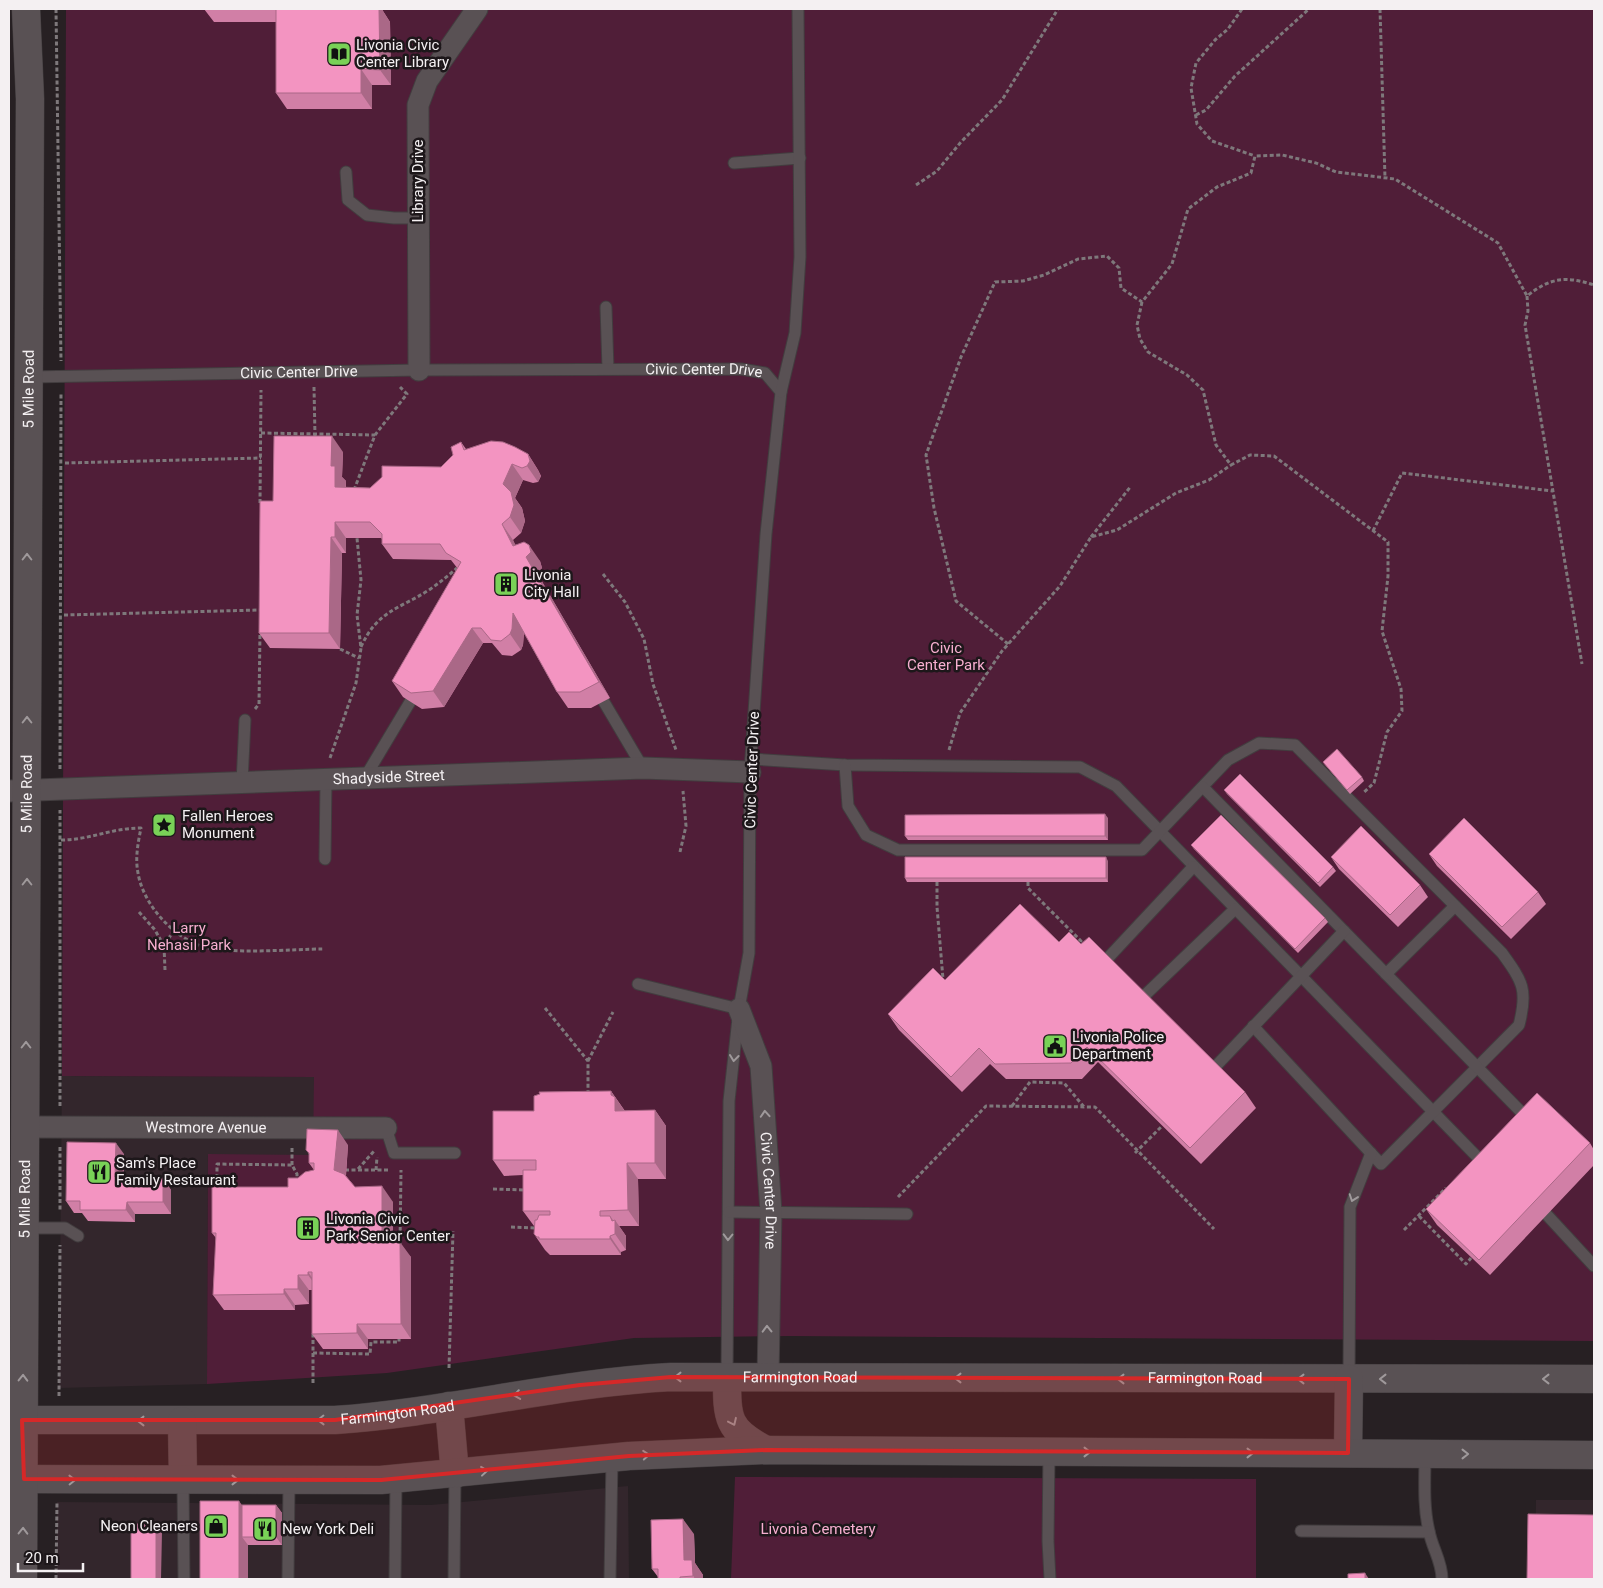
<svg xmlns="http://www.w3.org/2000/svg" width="1603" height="1588" font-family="Roboto,sans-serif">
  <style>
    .built { fill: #33262c }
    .green { fill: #501e38 }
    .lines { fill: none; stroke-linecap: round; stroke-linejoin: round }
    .service-casing { stroke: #423d3f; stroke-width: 13 }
    .minor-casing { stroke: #423d3f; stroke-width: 23 }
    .secondary-casing { stroke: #423d3f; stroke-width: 29 }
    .path { stroke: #7e787b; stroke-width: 3; stroke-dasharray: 4 2.5; stroke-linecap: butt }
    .service { stroke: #595154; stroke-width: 11 }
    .minor { stroke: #595154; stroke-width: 21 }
    .secondary { stroke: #595154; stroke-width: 28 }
    .wall { fill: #d17fa6 }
    .shaded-wall { fill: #aa6887 }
    .building { fill: #f394c1; stroke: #aa6887 }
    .oneway { stroke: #9f999b }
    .marked { fill: #d62828; fill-opacity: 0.2; stroke: #d62828; stroke-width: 4; stroke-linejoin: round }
    .labels { text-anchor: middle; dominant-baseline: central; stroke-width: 5; stroke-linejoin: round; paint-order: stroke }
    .poi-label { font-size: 15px; fill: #f4f0f2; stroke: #1d171a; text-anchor: start }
    .street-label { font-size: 15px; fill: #f4f0f2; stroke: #1d171a }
    .park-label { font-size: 15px; fill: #f7afd0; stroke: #1d171a }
  </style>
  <rect width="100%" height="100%" fill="#272023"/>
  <!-- built -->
  <path class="built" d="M62 1076 314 1077V1155H208L207 1384 59 1388Z
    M628 1486 629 1579H57V1502L431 1505Z
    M1536 1500H1594V1579H1535Z"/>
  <!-- green -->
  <path class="green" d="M66 9H1594V1341L791 1336 634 1338 387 1373 207 1384 208 1154 313 1155 314 1077 62 1076Z
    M735 1477 1256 1479V1579H731Z"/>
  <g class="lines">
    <!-- service casing -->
    <g class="service-casing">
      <g id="service">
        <path d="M734 163 800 158"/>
        <path d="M346 172 348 200 367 215 394 218H419"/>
        <path d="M606 307 608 369"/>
        <path id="s1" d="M29 377 419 370 741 369 765 373 781 392 766 534 750 772 749 953 739 1009 729 1101 727 1377"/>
        <path d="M781 392 795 333 800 257 798 9"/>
        <path d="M604 702 643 768"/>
        <path d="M751 759 845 765 1080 767 1116 786 1486 1166"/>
        <path d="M845 765 848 806 866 835 898 850H1142L1228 760 1259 743 1295 745 1502 953C1523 982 1528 990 1519 1025L1381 1164 1253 1026"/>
        <path d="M364 779 410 702"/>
        <path d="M242 783 245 720"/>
        <path d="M1203 787 1527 1118"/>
        <path d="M325 859 326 781"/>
        <path d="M1107 959 1193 867"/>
        <path d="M1386 974 1455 906"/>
        <path d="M638 984 739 1009"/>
        <path d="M1144 996 1235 909"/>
        <path d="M1215 1067 1344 931"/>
        <path d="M386 1128 394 1153H455"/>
        <path d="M729 1212 907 1214"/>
        <path d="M1547 1215 1594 1266"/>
        <path d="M26 1228H65L78 1236"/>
        <path d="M1349 1379 1350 1207 1371 1153"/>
        <path d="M1049 1452 1048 1541 1050 1579"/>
        <path d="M1425 1453C1425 1479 1423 1506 1429 1531 1432 1548 1442 1561 1442 1579"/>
        <path d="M183 1480 184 1579"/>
        <path d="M1301 1531 1429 1532"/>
        <path d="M288 1579 289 1480"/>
        <path d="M395 1579 396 1479"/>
        <path d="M454 1579 455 1474"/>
        <path d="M610 1579 612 1458"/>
      </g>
    </g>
    <!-- minor casing -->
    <g class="minor-casing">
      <g id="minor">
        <path d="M419 370 418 105 427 81 477 9"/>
        <path id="s2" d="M9 791 643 768 750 772"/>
        <path id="s3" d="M739 1009 761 1066 771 1212 768 1378"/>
        <path id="s4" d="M26 1127 386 1128"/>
      </g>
    </g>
    <!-- secondary casing -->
    <g class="secondary-casing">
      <g id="secondary">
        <path d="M727 1377C727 1419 727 1430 766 1450"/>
        <path d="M449 1406 455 1474"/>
        <path id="s5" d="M9 1420H335C448 1412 558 1383 671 1377L1594 1379"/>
        <path d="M182 1421 183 1480"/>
        <path d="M1348 1453 1349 1379"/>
        <path d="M9 1479 381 1480 629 1456 766 1450 1594 1455"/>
        <path id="s6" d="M23 1579 30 99 26 9"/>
      </g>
    </g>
    <!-- path -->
    <path class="path" d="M56 9 61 361
      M1242 9 1228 29 1215 40 1196 63 1191 88 1197 124 1212 141 1255 156
      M1380 9 1385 178
      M1196 115 1206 110 1235 76 1309 9
      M916 185 937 171 961 142 1002 100 1058 9
      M1527 296 1528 311 1525 325 1582 664
      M1142 302 1137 325 1140 339 1148 352 1187 375 1203 390 1216 445 1231 465 1250 455 1274 456 1388 542V576L1382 631 1401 689 1402 711 1387 732 1374 783 1363 793
      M314 387 315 436
      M261 433 375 435
      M65 463 261 458
      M354 490 375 435 407 394 400 387
      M260 503 261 390
      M1373 531 1402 473 1553 491
      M1091 537 1131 486
      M603 574 625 602 644 639 653 684 676 750
      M64 615 260 610
      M1008 644 956 601 934 508 926 455 961 357 995 282 1023 281 1044 275 1078 259 1107 256 1119 268 1121 288 1142 302 1172 264 1188 209 1217 187 1251 173 1255 156 1282 155 1316 163 1336 172 1395 179 1498 243 1527 296C1551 277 1566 276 1594 285
      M361 647C377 611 399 609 429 590 439 583 448 576 457 568
      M340 649 359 658
      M255 709 259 704 260 632
      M949 750 960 713 1002 651 1060 586 1091 537 1117 530 1176 493 1209 480 1231 465
      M330 758 356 683 361 648 357 615 361 580 357 538
      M60 769 61 392
      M61 840C90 840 111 828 141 828 138 843 135 858 138 873 143 904 172 936 201 946 228 955 293 949 323 949
      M680 852 686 826 683 791
      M937 882V907L943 979
      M1028 882V888L1081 941 1077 945
      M139 912 155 930 164 946
      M165 970 164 946 174 930
      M545 1008 588 1061V1094
      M588 1061 613 1012
      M60 1106V810
      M1012 1106 1030 1082 1064 1083 1084 1107
      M60 1147V1211
      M1135 1153 1162 1126
      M292 1165V1148
      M358 1169 375 1150
      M345 1170H389
      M376 1170 377 1157
      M493 1189 525 1190
      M217 1191V1164L292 1165 297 1174V1182
      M898 1197 986 1106 1095 1107 1214 1229
      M1419 1216 1466 1264 1471 1258
      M511 1227 537 1228
      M1404 1230 1446 1188
      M400 1244 401 1170
      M313 1353 370 1354 371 1342H399V1339
      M449 1368 453 1231
      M313 1383V1331
      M59 1396 60 1245
      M56 1579 57 1502"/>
    <!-- service -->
    <use href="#service" class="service"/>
    <!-- minor -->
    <use href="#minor" class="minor"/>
    <!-- secondary -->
    <use href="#secondary" class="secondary"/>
  </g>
  <!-- wall -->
  <path class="wall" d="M204 9H383V11L390 22 391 85H372V109H287L276 93V22H214Z
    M461 442 466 449 528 454 538 470 541 476 538 482 533 483 523 480 515 498 522 508 525 521 521 533 513 540 515 545 540 561 542 568 537 573 610 698 591 708H568L557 692 524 633 523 645 521 650 512 656 502 655 492 643H483L444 707 422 709 403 697 392 681 458 569 451 560 393 559 382 544V539L381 538H346V553H342L340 649 270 648 259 633 273 501 343 452 342 477 346 481V487L370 488 441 467 453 455Z
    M1323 762 1362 777 1364 781 1350 794Z
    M1224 790 1333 867 1336 871 1320 887 1227 794Z
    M1108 818V840H908L905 836Z
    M1191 845 1325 918 1328 922 1298 953 1194 849Z
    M1429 854 1538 892 1546 904 1511 939 1437 866Z
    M1331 857 1420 885 1428 897 1398 927 1339 869Z
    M1108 861V882H907L905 878Z
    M1059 942 1081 944 1245 1092 1256 1108 1201 1164 1098 1062 1082 1079H1006L990 1064 962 1092 899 1030 888 1014 945 980Z
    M611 1091 625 1111 655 1110 666 1126V1179H638L639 1226H619L626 1236V1250L621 1252V1255H550L545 1250 534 1234 535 1226H534L523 1211V1175L504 1176 493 1160 534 1111Z
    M1590 1143 1594 1150V1165L1490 1275 1437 1225 1426 1209Z
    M348 1145 346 1176 355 1187 393 1202V1242L411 1257V1339H368V1349H323L312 1334V1290H309V1304L295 1305V1310H224L213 1295 216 1238 212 1233 288 1187 298 1178 314 1170 309 1163V1154L306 1150Z
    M124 1154V1177L163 1178 171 1190V1214H135V1222L88 1221 82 1213H74L66 1201Z
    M200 1501 242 1505H276L282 1513V1545H248V1579Z
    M694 1534 695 1563 703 1575V1579H658V1577L652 1569Z"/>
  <!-- shaded-wall -->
  <path class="shaded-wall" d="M373 9H383V11L390 22 391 85 380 70Z
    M361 69 372 85V109L361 93Z
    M332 436 343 452 342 477 346 481 345 503 335 487 331 466Z
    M528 454 538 470 541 476 538 482 527 466Z
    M512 464 523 480 515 498 522 508 525 521 521 533 510 517 503 484Z
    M335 522 346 538V553L335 537Z
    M502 524 513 540 524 561 513 546Z
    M331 537 342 553 340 649 329 633Z
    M529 545 540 561 542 568 537 573 610 698 599 682 526 557Z
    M513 613 524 629 523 645 521 650 510 634Z
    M472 628 483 643 444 707 433 691Z
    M1105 814 1108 818V840L1105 836Z
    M1106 857 1108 861V882L1106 878Z
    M611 1091 615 1098V1097L626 1113 615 1111 611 1095Z
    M655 1110 666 1126V1179L655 1163Z
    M338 1130 348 1145 345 1186 334 1170Z
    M116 1143 124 1154V1189L115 1177Z
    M627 1163 638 1179 639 1226 628 1210Z
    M163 1178 171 1190V1214L163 1202Z
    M382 1186 393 1202V1257L382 1241Z
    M127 1202 135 1214V1222L126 1210Z
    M610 1216 615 1223V1220L626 1236V1250L615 1234 612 1221Z
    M610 1236 621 1252V1255L610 1239Z
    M400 1242 411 1257V1339L401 1324Z
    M308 1272 319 1287V1290L308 1275Z
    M298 1275 309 1290V1304L298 1289Z
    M284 1289 295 1305V1310L284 1294Z
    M357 1324 368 1339V1349L357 1333Z
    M239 1501 248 1513 242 1537 248 1545V1579H239Z
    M276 1505 282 1513V1545L276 1537Z
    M683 1519 694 1534 695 1563 703 1575V1579H695L684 1560Z
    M156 1524 162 1532 161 1579H156Z
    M1365 1573 1369 1579H1365Z"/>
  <!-- building -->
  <path class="building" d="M276 9H379L380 70 361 69V93H276Z
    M274 436H332L331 466H335V487L370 488 382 477V466L441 467 453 455 451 447 461 442 464 450 491 441 503 442 515 447 528 454 530 461 527 466 522 468 512 464 503 484 511 492 514 505 510 517 502 524 513 546 524 542 529 545 531 552 526 557 599 682 580 692H557L513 613 512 629 510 634 501 641 491 640 481 628H472L433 691 411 693 392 681 461 562 446 553 440 544H382V534L370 522H335V537H331L329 633H259L260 501H273Z
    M1337 749 1362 777 1347 790 1323 762Z
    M1240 774 1333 867 1318 883 1224 790Z
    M1105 814V836H905V815Z
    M1221 815 1325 918 1295 949 1191 845Z
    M1464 818 1538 892 1502 927 1429 854Z
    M1361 826 1420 885 1390 915 1331 857Z
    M905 857H1106V878H905Z
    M1020 904 1059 942 1069 932 1081 944 1089 937 1245 1092 1190 1148 1087 1047 1071 1063 995 1064 979 1048 951 1077 888 1014 933 968 945 980Z
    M611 1091V1095L615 1097V1111L655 1110V1163H627L628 1210 600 1211V1216H610L612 1221 615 1220V1234L610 1236V1239H539V1237H537L534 1234 535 1220H537L539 1215H550V1211H523V1170H536V1160H493V1111H534V1096L540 1094 539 1092Z
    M1537 1093 1590 1143 1479 1260 1426 1209Z
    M307 1129 338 1130 334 1170 344 1174 355 1187 382 1186V1241L400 1242 401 1324H357V1333L312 1334V1272H308V1275H298V1289H284V1294L213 1295 216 1233H212V1187H288V1178H298L305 1172 314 1170V1163H309V1153L306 1150Z
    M67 1142 116 1143 115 1177 163 1178V1202H127L126 1210H80V1201H66Z
    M200 1501H239V1579H200Z
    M242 1505H276V1537H242Z
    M1528 1514 1594 1515V1579H1527Z
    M683 1519 684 1560H692L693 1576 680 1577V1579H658V1569H652L651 1520Z
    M131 1524H156V1579H131Z
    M1365 1573V1579H1348V1574Z"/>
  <!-- one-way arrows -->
  <defs><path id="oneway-chevron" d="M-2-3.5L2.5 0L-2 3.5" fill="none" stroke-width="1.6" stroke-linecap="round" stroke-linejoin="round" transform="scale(1.25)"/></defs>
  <g class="oneway">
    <use href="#oneway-chevron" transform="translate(27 557) rotate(-90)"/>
    <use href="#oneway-chevron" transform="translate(27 720) rotate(-90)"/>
    <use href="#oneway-chevron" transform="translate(27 882) rotate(-90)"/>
    <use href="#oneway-chevron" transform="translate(26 1045) rotate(-90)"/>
    <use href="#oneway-chevron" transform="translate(734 1058) rotate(97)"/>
    <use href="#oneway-chevron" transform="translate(765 1114) rotate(-94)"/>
    <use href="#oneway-chevron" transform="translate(1353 1198) rotate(109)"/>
    <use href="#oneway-chevron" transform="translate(728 1237) rotate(91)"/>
    <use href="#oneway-chevron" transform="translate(767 1329) rotate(-91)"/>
    <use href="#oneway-chevron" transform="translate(678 1377) rotate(-180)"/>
    <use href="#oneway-chevron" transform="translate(23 1378) rotate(-89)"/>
    <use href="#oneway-chevron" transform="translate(958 1378) rotate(-180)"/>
    <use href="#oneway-chevron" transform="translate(1121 1379) rotate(-180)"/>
    <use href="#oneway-chevron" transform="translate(1301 1379) rotate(-180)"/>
    <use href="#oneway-chevron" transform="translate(1383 1379) rotate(180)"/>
    <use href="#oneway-chevron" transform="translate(1546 1379) rotate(180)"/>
    <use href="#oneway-chevron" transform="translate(517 1395) rotate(171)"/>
    <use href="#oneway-chevron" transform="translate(321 1420) rotate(179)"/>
    <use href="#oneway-chevron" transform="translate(141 1421) rotate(-180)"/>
    <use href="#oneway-chevron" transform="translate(733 1422) rotate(65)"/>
    <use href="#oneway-chevron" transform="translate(1087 1452)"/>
    <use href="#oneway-chevron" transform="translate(1250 1453)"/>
    <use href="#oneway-chevron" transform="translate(1465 1454)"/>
    <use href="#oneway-chevron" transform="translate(646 1455) rotate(-4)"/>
    <use href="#oneway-chevron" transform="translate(484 1471) rotate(-6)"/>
    <use href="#oneway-chevron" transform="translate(72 1480) rotate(-1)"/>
    <use href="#oneway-chevron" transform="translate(235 1480)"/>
    <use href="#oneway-chevron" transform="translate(23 1531) rotate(-89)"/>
  </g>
  <!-- marked area -->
  <path class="marked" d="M671 1377 1349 1379 1348 1453 766 1450 629 1456 381 1480 24 1479 22 1420H335L580 1385Z"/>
  <!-- icons -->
  <defs>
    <g id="library-square" transform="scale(1.25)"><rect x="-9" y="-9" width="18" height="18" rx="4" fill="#79d157" stroke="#1d171a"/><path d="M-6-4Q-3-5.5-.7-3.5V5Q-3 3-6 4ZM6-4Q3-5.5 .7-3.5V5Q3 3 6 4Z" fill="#111"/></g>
    <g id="building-square" transform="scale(1.25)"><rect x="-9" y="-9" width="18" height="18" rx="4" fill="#79d157" stroke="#1d171a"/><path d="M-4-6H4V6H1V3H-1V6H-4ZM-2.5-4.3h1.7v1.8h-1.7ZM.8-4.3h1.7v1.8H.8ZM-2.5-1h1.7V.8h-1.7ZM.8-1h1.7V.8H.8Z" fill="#111"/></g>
    <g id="sight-square" transform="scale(1.25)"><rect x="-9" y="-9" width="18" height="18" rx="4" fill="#79d157" stroke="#1d171a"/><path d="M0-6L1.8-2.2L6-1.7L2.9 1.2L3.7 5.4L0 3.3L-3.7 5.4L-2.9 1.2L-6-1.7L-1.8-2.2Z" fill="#111"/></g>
    <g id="civic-square" transform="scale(1.25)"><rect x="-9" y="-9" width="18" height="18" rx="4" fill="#79d157" stroke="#1d171a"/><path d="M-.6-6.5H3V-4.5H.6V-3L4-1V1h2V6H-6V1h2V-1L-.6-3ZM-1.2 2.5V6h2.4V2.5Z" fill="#111"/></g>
    <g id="restaurant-square" transform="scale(1.25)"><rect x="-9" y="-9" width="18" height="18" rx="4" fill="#79d157" stroke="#1d171a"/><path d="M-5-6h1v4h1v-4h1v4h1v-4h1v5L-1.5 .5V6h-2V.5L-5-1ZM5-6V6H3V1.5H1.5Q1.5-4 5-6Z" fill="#111"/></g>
    <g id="shop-square" transform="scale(1.25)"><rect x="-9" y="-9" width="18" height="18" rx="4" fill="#79d157" stroke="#1d171a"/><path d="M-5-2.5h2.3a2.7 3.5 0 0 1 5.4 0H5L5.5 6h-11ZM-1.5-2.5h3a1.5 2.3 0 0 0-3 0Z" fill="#111"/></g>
  </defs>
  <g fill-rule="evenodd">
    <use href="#library-square" x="339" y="54"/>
    <use href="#building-square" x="506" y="584"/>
    <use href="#sight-square" x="164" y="825"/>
    <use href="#civic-square" x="1055" y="1046"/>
    <use href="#restaurant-square" x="99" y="1172"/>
    <use href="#building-square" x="308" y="1228"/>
    <use href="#shop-square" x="216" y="1526"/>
    <use href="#restaurant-square" x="265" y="1529"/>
  </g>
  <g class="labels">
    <!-- poi labels -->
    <g class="poi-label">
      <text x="356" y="45">Livonia Civic<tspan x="356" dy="17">Center Library</tspan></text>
      <text x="524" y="575">Livonia<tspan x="524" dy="17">City Hall</tspan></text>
      <text x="182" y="816">Fallen Heroes<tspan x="182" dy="17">Monument</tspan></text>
      <text x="1072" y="1037">Livonia Police<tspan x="1072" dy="17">Department</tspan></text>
      <text x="116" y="1163">Sam's Place<tspan x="116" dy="17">Family Restaurant</tspan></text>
      <text x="326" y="1219">Livonia Civic<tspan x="326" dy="17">Park Senior Center</tspan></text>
      <text x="198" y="1526" text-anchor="end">Neon Cleaners</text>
      <text x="282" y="1529">New York Deli</text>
    </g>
    <!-- street labels -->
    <g class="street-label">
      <text transform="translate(418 181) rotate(-90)">Library Drive</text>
      <text stroke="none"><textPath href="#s1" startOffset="270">Civic Center Drive</textPath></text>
      <text stroke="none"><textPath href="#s1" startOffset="675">Civic Center Drive</textPath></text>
      <text stroke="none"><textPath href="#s6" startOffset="1190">5 Mile Road</textPath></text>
      <text transform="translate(752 770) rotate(-88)">Civic Center Drive</text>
      <text stroke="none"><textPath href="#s2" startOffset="380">Shadyside Street</textPath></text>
      <text stroke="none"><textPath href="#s6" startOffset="785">5 Mile Road</textPath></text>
      <text stroke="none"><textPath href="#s4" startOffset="180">Westmore Avenue</textPath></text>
      <text stroke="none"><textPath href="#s3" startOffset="186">Civic Center Drive</textPath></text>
      <text stroke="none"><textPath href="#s6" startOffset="380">5 Mile Road</textPath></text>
      <text stroke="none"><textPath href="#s5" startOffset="794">Farmington Road</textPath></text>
      <text stroke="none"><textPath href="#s5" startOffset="1199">Farmington Road</textPath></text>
      <text stroke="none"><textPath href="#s5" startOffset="389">Farmington Road</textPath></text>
    </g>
    <!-- park labels -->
    <g class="park-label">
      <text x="946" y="648">Civic<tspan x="946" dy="17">Center Park</tspan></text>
      <text x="189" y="928">Larry<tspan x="189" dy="17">Nehasil Park</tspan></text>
      <text x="818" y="1529">Livonia Cemetery</text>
    </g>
  </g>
  <!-- border -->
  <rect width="1603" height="1588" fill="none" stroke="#f4f0f2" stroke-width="20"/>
  <!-- scale -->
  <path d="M18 1563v8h65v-8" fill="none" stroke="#f4f0f2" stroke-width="2.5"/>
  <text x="25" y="1563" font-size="15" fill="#f4f0f2" stroke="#1d171a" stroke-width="4" paint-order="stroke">20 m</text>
</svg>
